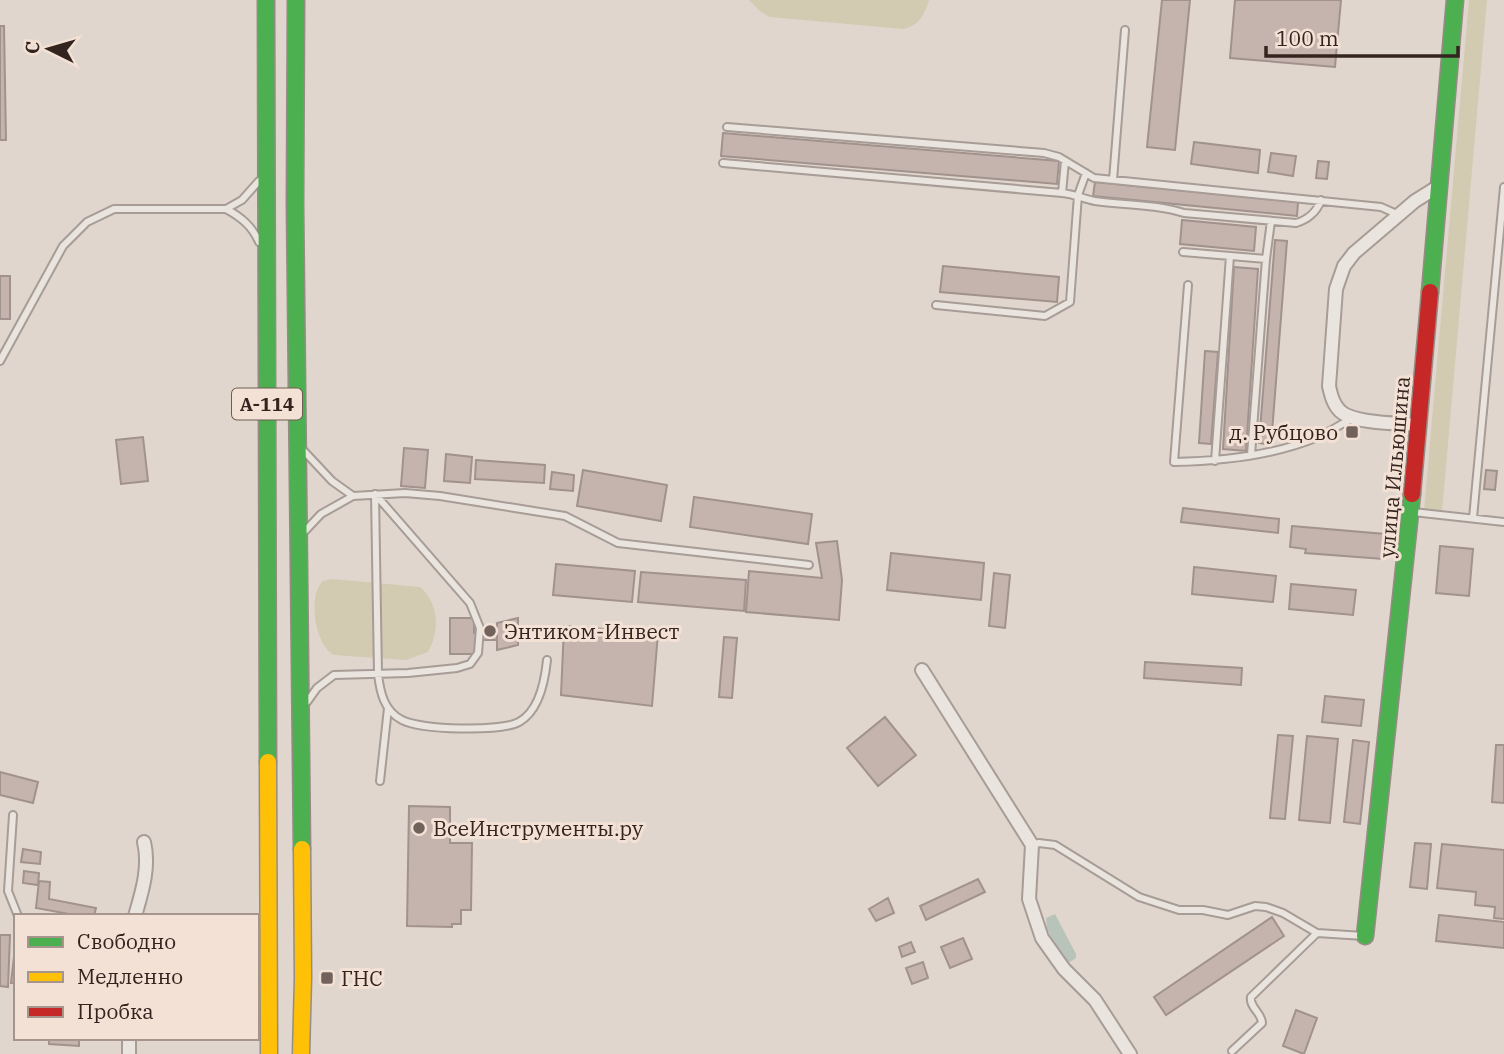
<svg xmlns="http://www.w3.org/2000/svg" width="1504" height="1054" font-family="'IBM Plex Serif',serif">
  <style>
    .green { fill: #d2cab1 }
    .water { fill: #b8c4b9 }
    .building { fill: #c5b4ae; stroke: #a1928d; stroke-width: 2 }
    .lines { fill: none; stroke-linecap: round; stroke-linejoin: round }
    .lane-casing { stroke: #a79c96; stroke-width: 10 }
    .street-casing { stroke: #a79c96; stroke-width: 16 }
    .fast-casing { stroke: #968c86; stroke-width: 19 }
    .slow-casing { stroke: #968c86; stroke-width: 19 }
    .jam-casing { stroke: #968c86; stroke-width: 19 }
    .lane { stroke: #eae4de; stroke-width: 6 }
    .street { stroke: #eae4de; stroke-width: 12 }
    .fast { stroke: #4caf50; stroke-width: 16 }
    .slow { stroke: #ffc107; stroke-width: 16 }
    .jam { stroke: #c62828; stroke-width: 16 }
    .poi-dot { fill: #71625c; stroke: #f2e1d4; stroke-width: 2.5 }
    .labels { text-anchor: middle; dominant-baseline: central; stroke-width: 6; stroke-linejoin: round; paint-order: stroke }
    .shield { fill: #f2e1d4; stroke: #6d5d55; stroke-width: 2 }
    .shield-label { font-size: 19px; font-weight: bold; fill: #34241f }
    .poi-label { font-size: 21px; fill: #34241f; stroke: #f2e1d4; text-anchor: start }
    .street-label { font-size: 21px; fill: #34241f; stroke: #f2e1d4 }
  </style>
  <rect width="100%" height="100%" fill="#e1d6cd"/>
  <!-- green -->
  <path class="green" d="M749 0H929C925 14 919 26 903 29L770 17 761 12Z
    M1469 0H1487L1442 512 1424 511Z
    M332 579 420 587C439 603 440 631 428 652L406 660 334 655C315 645 307 596 323 581Z"/>
  <!-- water -->
  <path class="water" d="M1055 914 1076 954V958L1070 962 1064 961 1061 958 1047 928 1046 918Z"/>
  <!-- building -->
  <path class="building" d="M1162 0H1190L1175 150 1147 147Z
    M1235 0H1341L1335 67 1230 58Z
    M0 26H4L6 140H0Z
    M723 133 1059 161 1057 184 721 156Z
    M1194 142 1260 150 1258 173 1191 164Z
    M1271 153 1296 156 1293 176 1268 172Z
    M1318 161 1329 162 1327 179 1316 178Z
    M1095 182 1298 202 1297 216 1093 196Z
    M1182 220 1256 227 1254 251 1180 244Z
    M1275 240 1287 241 1271 445 1259 443Z
    M943 266 1059 277 1057 302 940 292Z
    M1234 267 1258 269 1246 451 1223 449Z
    M0 276H10V319H0Z
    M1205 351 1218 352 1211 444 1199 443Z
    M143 437 148 481 121 484 116 440Z
    M404 448 428 450 425 488 401 486Z
    M446 454 472 457 470 483 444 481Z
    M476 460 545 465 544 483 475 479Z
    M583 470 667 485 661 521 577 506Z
    M1486 470 1497 471 1495 490 1484 489Z
    M552 472 574 475 573 491 550 489Z
    M694 497 812 514 808 544 690 527Z
    M1183 508 1279 519 1278 533 1181 522Z
    M1292 526 1385 534 1383 559 1305 553 1306 549 1290 547Z
    M837 541 842 580 839 620 746 612 749 571 822 578 816 543Z
    M1440 546 1473 549 1469 596 1436 593Z
    M891 553 984 563 981 600 887 590Z
    M556 564 635 571 632 602 553 595Z
    M1194 567 1276 576 1273 602 1192 594Z
    M641 572 746 580 744 611 638 602Z
    M994 573 1010 575 1005 628 989 626Z
    M1291 584 1356 590 1353 615 1289 609Z
    M450 618H474V633H497V640H475V654H450Z
    M518 618V645L497 650V623Z
    M564 626 658 633 652 706 561 695Z
    M724 637 737 638 732 698 719 697Z
    M1145 662 1242 668 1241 685 1144 678Z
    M1325 696 1364 700 1361 726 1322 722Z
    M885 717 916 755 878 786 847 748Z
    M1278 735 1293 736 1285 819 1270 818Z
    M1307 736 1338 739 1330 823 1299 820Z
    M1353 740 1369 742 1360 824 1344 822Z
    M1496 745H1504V803L1492 802Z
    M0 772 38 782 33 803 0 795Z
    M409 806 450 807V843H472L471 910H461V924H452V927L407 926Z
    M1415 843 1431 844 1427 889 1410 887Z
    M1442 844 1504 850V919L1494 918 1495 907 1475 905 1476 892 1437 888Z
    M23 849 41 852 40 864 21 862Z
    M24 871 39 873 38 885 23 883Z
    M978 879 985 892 926 920 920 906Z
    M39 881 50 882 49 899 96 908 94 916H80L36 908Z
    M888 898 894 913 876 921 869 909Z
    M1439 915 1504 922V948L1436 941Z
    M1272 917 1284 936 1166 1015 1154 997Z
    M0 935H10L8 987 0 986Z
    M963 938 972 959 950 968 941 947Z
    M911 942 915 952 902 957 899 947Z
    M14 956 16 957V983H11Z
    M923 962 928 978 912 984 906 968Z
    M1296 1010 1317 1018 1304 1054 1283 1046Z
    M49 1038H79V1046L49 1044Z"/>
  <g class="lines">
    <!-- lane casing -->
    <g class="lane-casing">
      <path id="lane" d="M727 127 1044 153 1059 157 1094 178 1381 207 1399 215
        M723 163 1062 193C1074 194 1084 199 1095 201 1124 205 1155 204 1184 213L1296 223C1307 220 1317 212 1321 200
        M1113 180 1125 30
        M1062 193 1065 161
        M226 209 242 200 259 181
        M1183 252 1266 259 1251 455
        M1266 259 1271 221
        M1188 285 1174 462C1221 461 1273 456 1318 437 1329 432 1340 425 1351 419
        M936 305 1045 316 1070 302 1078 195 1086 173
        M0 361 63 246 87 222 114 209H226C241 217 252 226 259 242
        M303 450 332 481 353 496
        M1215 461 1230 256
        M375 494 378 674C380 692 384 711 402 720 421 730 500 732 519 722 539 711 545 680 547 660
        M1413 512 1504 522
        M1473 518 1504 187
        M305 531 321 514 353 496 405 493 440 496 565 516 618 543 809 565
        M307 702 317 688 334 675 408 673 457 668 470 664 478 653 480 628 470 603 375 494
        M380 781 388 708
        M13 815 8 891 18 916
        M1032 845 1039 843 1055 845 1139 897 1179 910H1203L1228 915 1255 906 1266 907 1283 913 1317 933 1364 936
        M1232 1051 1262 1023C1262 1013 1249 1007 1251 997L1317 933"/>
    </g>
    <!-- street casing -->
    <g class="street-casing">
      <path id="street" d="M1419 425C1400 423 1354 424 1340 411 1333 404 1331 395 1329 386L1336 289 1344 266 1354 253 1415 201 1439 186
        M922 670 1032 845 1029 899 1042 938 1064 969 1095 1000 1130 1054
        M135 916C142 892 150 867 144 842
        M129 1054V1038"/>
    </g>
    <!-- fast casing -->
    <g class="fast-casing">
      <path id="fast" d="M266 0 268 762
        M296 0 295 203 302 849
        M1430 292 1455 0
        M1365 936 1412 494"/>
    </g>
    <!-- slow casing -->
    <g class="slow-casing">
      <path id="slow" d="M268 762 269 1054
        M301 1054 303 978 302 849"/>
    </g>
    <!-- jam casing -->
    <g class="jam-casing">
      <path id="jam" d="M1412 494 1430 292"/>
    </g>
    <!-- lane -->
    <use href="#lane" class="lane"/>
    <!-- street -->
    <use href="#street" class="street"/>
    <!-- fast -->
    <use href="#fast" class="fast"/>
    <!-- slow -->
    <use href="#slow" class="slow"/>
    <!-- jam -->
    <use href="#jam" class="jam"/>
  </g>
  <!-- markers -->
  <g class="poi-dot">
    <rect x="1345" y="425" width="14" height="14" rx="3.5"/>
    <circle cx="490" cy="631" r="7"/>
    <circle cx="419" cy="828" r="7"/>
    <rect x="320" y="971" width="14" height="14" rx="3.5"/>
  </g>
  <g class="labels">
    <!-- shield labels -->
    <rect class="shield" x="232" y="388.5" width="70" height="31" rx="5"/>
    <g class="shield-label">
      <text x="267" y="404">А-114</text>
    </g>
    <!-- poi labels -->
    <g class="poi-label">
      <text x="1338" y="432" text-anchor="end">д. Рубцово</text>
      <text x="504" y="631">Энтиком-Инвест</text>
      <text x="433" y="828">ВсеИнструменты.ру</text>
      <text x="341" y="978">ГНС</text>
    </g>
    <!-- street labels -->
    <g class="street-label">
      <text transform="translate(1394 467) rotate(-85)">улица Ильюшина</text>
    </g>
  </g>
  <!-- legend -->
  <rect x="14" y="914" width="245" height="126" fill="#f2e1d4" stroke="#a6958c" stroke-width="2"/>
  <rect x="28" y="937" width="35" height="10" fill="#4caf50" stroke="#a6958c" stroke-width="2"/>
  <text x="77" y="949" font-size="21" fill="#34241f">Свободно</text>
  <rect x="28" y="972" width="35" height="10" fill="#ffc107" stroke="#a6958c" stroke-width="2"/>
  <text x="77" y="984" font-size="21" fill="#34241f">Медленно</text>
  <rect x="28" y="1007" width="35" height="10" fill="#c62828" stroke="#a6958c" stroke-width="2"/>
  <text x="77" y="1019" font-size="21" fill="#34241f">Пробка</text>
  <!-- north arrow -->
  <g transform="translate(49 49) rotate(275)" stroke="#f2e1d4" stroke-width="5" paint-order="stroke">
  <path d="M0-5L12 26L0 18L-12 26Z" fill="#34241f"/>
  <text y="-10" font-size="19" font-weight="bold" text-anchor="middle" fill="#34241f">С</text>
  </g>
  <!-- scale -->
  <path d="M1266 46v10h192v-10" fill="none" stroke="#34241f" stroke-width="3.5"/>
  <text x="1276" y="46" font-size="21" fill="#34241f" stroke="#f2e1d4" stroke-width="5" paint-order="stroke">100 m</text>
</svg>
